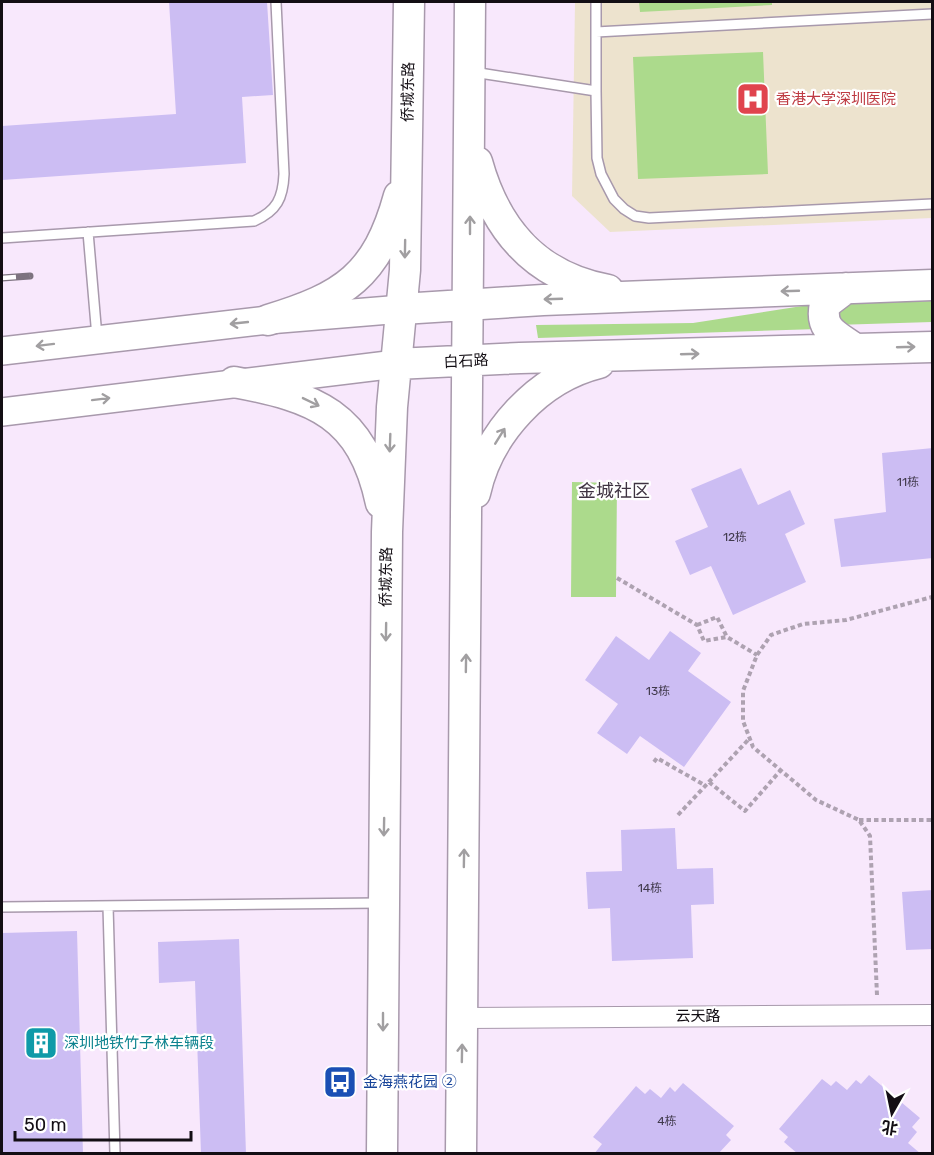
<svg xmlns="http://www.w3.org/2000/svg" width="934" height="1155" font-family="Rubik,'Noto Sans SC',sans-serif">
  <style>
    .medical { fill: #ede3ce }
    .green { fill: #acda8c }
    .building { fill: #ccbdf3 }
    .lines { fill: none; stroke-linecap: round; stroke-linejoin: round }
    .lane-casing { stroke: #a899ac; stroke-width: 12 }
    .street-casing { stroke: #a899ac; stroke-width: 22 }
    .secondary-casing { stroke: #a899ac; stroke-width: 30 }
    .primary-casing { stroke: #a899ac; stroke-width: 33 }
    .path { stroke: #aea2b1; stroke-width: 4; stroke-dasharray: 4.5 3; stroke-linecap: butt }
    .lane { stroke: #fff; stroke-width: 9 }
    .street { stroke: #fff; stroke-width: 20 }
    .secondary { stroke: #fff; stroke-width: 27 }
    .primary { stroke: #fff; stroke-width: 30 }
    .rail-casing { stroke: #7d737f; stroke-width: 7 }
    .rail { stroke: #fff; stroke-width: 4.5; stroke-dasharray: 14; stroke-linecap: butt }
    .oneway { stroke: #a19fa1 }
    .labels { text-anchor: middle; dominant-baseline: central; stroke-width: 4.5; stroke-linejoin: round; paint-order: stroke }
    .number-label { font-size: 12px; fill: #413a4c }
    .street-label { font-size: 15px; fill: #130e14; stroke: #fff }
    .health-label { font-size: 15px; fill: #be3a42; stroke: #fff; text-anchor: start }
    .culture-label { font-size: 15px; fill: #0d838f; stroke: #fff; text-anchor: start }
    .transit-label { font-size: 15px; fill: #164399; stroke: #fff; text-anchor: start }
    .quarter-label { font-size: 18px; fill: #3f3342; stroke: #fff }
  </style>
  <rect width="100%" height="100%" fill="#f8e8fc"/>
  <!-- medical -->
  <path class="medical" d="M575 2H932V218L610 232 572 196Z"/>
  <!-- green -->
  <path class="green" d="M639 2H772V5L640 12Z
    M763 52 768 174 638 179 633 57Z
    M932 301V322L835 325 839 304Z
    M815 304 818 329 538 338 536 325 693 323Z
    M572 482 617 483 616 597H571Z"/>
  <!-- building -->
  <path class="building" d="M169 2H267L273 95 242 97 246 163 2 180V126L176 114Z
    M933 448V558L841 567 834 519 886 512 882 453Z
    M741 468 758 505 790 490 805 524 785 534 806 582 733 615 711 566 690 575 675 541 708 527 691 489Z
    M670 631 701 653 688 671 731 702 684 767 640 736 627 754 597 733 618 704 585 680 616 636 649 660Z
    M675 828 677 869 713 868 714 904 691 905 693 958 612 961 610 908 588 909 586 872 622 871 621 830Z
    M933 890V949L906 950 902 892Z
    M77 931 83 1154H2V933Z
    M239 939 246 1154H201L195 981 159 983 158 942Z
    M869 1075 920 1118 912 1127 917 1132 908 1143 921 1154H798L784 1142 788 1137 779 1129 822 1079 831 1086 836 1081 847 1090 856 1080 861 1084Z
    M683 1083 734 1126 726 1135 731 1140 718 1154H594L602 1144 593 1137 636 1086 645 1094 650 1089 661 1098 670 1087 675 1092Z"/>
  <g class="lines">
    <!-- lane casing -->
    <g class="lane-casing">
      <path id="lane" d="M596 2V91L597 158 601 174 614 199 624 209 635 216 649 218 932 204
        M596 32 932 14
        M473 72 596 91
        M88 232 97 337
        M2 238 254 221C277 211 283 198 284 174L276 2
        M108 906 115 1154
        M2 907 380 903"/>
    </g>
    <!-- street casing -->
    <g class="street-casing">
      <path id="street" d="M463 1018 932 1015"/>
    </g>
    <!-- secondary casing -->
    <g class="secondary-casing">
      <path id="secondary" d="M2 351 268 320 402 309
        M2 412 396 364"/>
    </g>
    <!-- primary casing -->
    <g class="primary-casing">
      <path id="primary" d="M477 162C496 231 537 277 608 290
        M846 288 825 304C819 330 836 335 855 349
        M402 309 543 300 932 285
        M268 320C344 297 377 276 399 196
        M396 364 520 358 932 347
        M234 382C315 397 362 414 381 503
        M475 493C488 433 538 378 599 363
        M382 1154 387 532 392 407 405 270 409 2
        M461 1154 470 2"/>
    </g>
    <!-- path -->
    <path class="path" d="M617 578 697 625 704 641 727 637 757 655
      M697 625 717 617 727 637
      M654 762 657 758 706 786
      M709 782 745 811 780 771
      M678 815 749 739
      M859 820H932
      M877 995 870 836 859 820 816 800 753 747 743 721V691L757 655 771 635 803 624 846 620 932 597"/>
    <!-- lane -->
    <use href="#lane" class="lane"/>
    <!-- street -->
    <use href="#street" class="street"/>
    <!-- secondary -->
    <use href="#secondary" class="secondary"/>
    <!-- primary -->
    <use href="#primary" class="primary"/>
    <!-- rail casing -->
    <g class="rail-casing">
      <path id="rail" d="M2 278 30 276"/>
    </g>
    <!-- rail -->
    <use href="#rail" class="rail"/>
  </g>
  <!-- one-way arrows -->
  <defs><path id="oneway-shaft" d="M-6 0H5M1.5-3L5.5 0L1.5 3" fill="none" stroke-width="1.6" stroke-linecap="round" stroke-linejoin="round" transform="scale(1.5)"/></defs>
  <g class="oneway">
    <use href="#oneway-shaft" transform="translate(470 225) rotate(-90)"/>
    <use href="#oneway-shaft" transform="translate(405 249) rotate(91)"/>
    <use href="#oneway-shaft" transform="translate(790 291) rotate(178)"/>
    <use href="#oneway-shaft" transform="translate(553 299) rotate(178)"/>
    <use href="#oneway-shaft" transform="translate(239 323) rotate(174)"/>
    <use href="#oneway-shaft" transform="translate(45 345) rotate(173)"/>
    <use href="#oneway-shaft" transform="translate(906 347) rotate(-2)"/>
    <use href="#oneway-shaft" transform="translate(690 354) rotate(-2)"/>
    <use href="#oneway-shaft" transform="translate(101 399) rotate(-7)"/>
    <use href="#oneway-shaft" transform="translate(311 402) rotate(26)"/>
    <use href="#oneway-shaft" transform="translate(500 436) rotate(-58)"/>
    <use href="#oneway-shaft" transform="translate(390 443) rotate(92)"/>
    <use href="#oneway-shaft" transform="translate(386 632) rotate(91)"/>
    <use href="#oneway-shaft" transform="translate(466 663) rotate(-89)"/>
    <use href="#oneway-shaft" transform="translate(384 827) rotate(91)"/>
    <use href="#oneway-shaft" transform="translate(464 858) rotate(-89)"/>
    <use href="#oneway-shaft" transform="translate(383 1022) rotate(90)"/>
    <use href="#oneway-shaft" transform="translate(462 1053) rotate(-89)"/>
  </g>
  <!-- icons -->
  <defs>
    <g id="hospital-square" transform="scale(1.725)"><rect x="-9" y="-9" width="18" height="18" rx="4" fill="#e0444e" stroke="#fff"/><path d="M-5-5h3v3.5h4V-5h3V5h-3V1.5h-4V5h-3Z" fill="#fff"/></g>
    <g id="building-square" transform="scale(1.725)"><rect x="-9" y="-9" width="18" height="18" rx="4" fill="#0f9aa8" stroke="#fff"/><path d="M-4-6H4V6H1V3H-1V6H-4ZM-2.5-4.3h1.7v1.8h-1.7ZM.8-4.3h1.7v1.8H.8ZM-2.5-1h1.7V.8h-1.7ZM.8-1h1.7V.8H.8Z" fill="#fff"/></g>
    <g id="bus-square" transform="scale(1.725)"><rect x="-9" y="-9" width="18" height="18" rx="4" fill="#1a4fb4" stroke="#fff"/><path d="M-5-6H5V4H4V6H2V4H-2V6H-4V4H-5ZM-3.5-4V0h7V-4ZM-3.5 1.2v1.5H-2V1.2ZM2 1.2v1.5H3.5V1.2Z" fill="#fff"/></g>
  </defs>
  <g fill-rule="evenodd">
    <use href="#hospital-square" x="753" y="99"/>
    <use href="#building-square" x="41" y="1043"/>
    <use href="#bus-square" x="340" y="1082"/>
  </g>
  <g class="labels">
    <!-- number labels -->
    <g class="number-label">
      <text x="908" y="482">11栋</text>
      <text x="735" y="537">12栋</text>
      <text x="658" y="691">13栋</text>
      <text x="650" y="888">14栋</text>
      <text x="667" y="1121">4栋</text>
    </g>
    <!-- street labels -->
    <g class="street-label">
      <text transform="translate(408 92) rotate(-89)">侨城东路</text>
      <text transform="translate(466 361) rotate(-3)">白石路</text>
      <text transform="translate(386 577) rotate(-89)">侨城东路</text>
      <text x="698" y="1016">云天路</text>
    </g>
    <!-- health labels -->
    <g class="health-label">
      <text x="776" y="99">香港大学深圳医院</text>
    </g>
    <!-- culture labels -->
    <g class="culture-label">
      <text x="64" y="1043">深圳地铁竹子林车辆段</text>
    </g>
    <!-- transit labels -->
    <g class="transit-label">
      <text x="363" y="1082">金海燕花园 ②</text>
    </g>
    <!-- quarter labels -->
    <g class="quarter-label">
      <text x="614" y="491">金城社区</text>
    </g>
  </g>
  <!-- border -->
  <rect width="934" height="1155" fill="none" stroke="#130e14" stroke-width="6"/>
  <!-- north arrow -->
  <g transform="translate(892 1113) rotate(189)" stroke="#ffffff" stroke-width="4.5" paint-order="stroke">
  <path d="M0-4.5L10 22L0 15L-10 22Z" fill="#130e14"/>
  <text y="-9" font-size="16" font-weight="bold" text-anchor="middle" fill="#130e14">北</text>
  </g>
  <!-- scale -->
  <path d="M15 1131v9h176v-9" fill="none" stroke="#130e14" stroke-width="3"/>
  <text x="24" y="1131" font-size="18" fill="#130e14" stroke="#ffffff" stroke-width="4.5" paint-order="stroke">50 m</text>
</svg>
